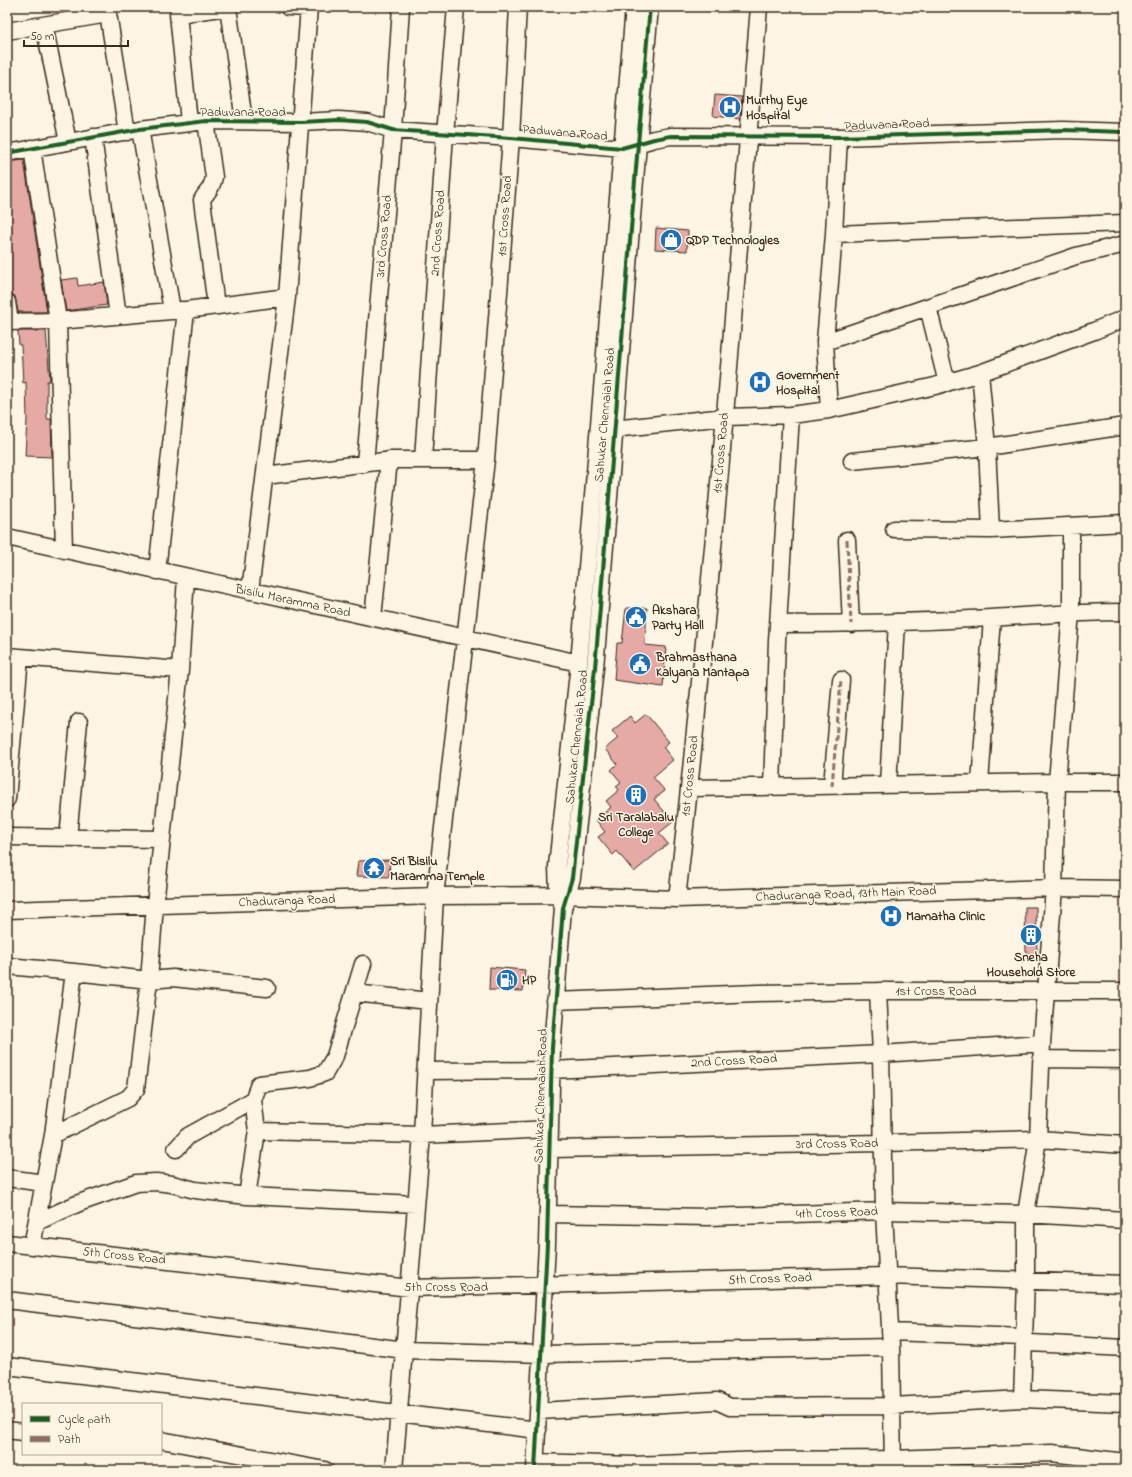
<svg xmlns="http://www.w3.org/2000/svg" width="1132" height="1477" font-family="'Indie Flower',sans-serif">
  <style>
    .building { fill: #e5aaa5; stroke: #3b2a1e }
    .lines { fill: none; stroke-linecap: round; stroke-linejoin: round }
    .minor-casing { stroke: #3b2a1e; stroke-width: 19 }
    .minor { stroke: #fcf5e5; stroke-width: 16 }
    .quiet { stroke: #8d6e63; stroke-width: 3; stroke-dasharray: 6 3; stroke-linecap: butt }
    .cycleway-casing { stroke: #fcf5e5; stroke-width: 6 }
    .cycleway { stroke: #1b5e20; stroke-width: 4 }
    .labels { text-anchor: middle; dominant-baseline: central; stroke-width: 3; stroke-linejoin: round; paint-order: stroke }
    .poi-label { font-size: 13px; font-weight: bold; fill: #3b2a1e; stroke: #fcf5e5; text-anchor: start }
    .street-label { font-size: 13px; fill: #3b2a1e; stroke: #fcf5e5 }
  </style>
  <rect width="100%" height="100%" fill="#fcf5e5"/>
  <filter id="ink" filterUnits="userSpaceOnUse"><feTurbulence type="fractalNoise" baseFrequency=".025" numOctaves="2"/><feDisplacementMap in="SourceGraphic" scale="8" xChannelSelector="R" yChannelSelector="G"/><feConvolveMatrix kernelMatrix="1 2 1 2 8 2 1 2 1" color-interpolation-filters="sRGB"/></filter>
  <g filter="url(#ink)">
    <!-- building -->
    <path class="building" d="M715 95 742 97 740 119 713 116Z
      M24 160 47 312H18L15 296 9 293 7 279V162Z
      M656 228 688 231 687 251 655 249Z
      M77 278 78 286 104 282 107 305 66 311 61 280Z
      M18 331H46L50 381H47V419H51L52 457 25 456 27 419 26 382 23 383 21 345H19Z
      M626 608H647L645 645 666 647 663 687 614 680 617 643H622Z
      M646 714 669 742 663 747 673 760 653 777 665 791 654 799 673 822 659 833 668 844 634 872 617 851 613 855 598 837 605 832 596 820 611 807 606 801 619 790 616 786 621 782 611 770 617 764 605 749 618 738 612 731 630 716 635 723Z
      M390 860 389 877 356 876 358 861Z
      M1025 907H1036L1037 954H1026Z
      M490 967 525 970 523 991 489 990Z"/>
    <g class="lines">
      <!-- minor casing -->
      <g class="minor-casing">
        <path id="minor" d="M107 7 127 132
          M228 7 244 121
          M288 7 309 8
          M44 25 68 142
          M7 31 108 14
          M206 121 214 177C211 192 207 190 202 200L216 306
          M189 122 178 14 228 7
          M140 129 172 310
          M93 137 118 316
          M32 148 58 321 64 550
          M7 153 140 129 206 121 301 122 339 120 367 122 393 130 511 138 622 148 654 139 671 136 839 137 1063 130 1125 132
          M834 234 1125 223
          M7 302 10 322
          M928 307 947 383
          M7 322 58 321 182 310
          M825 342 1076 256 1125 244
          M980 373 987 447 991 530
          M829 410 825 342 834 234 839 137
          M604 430 725 417 791 415 829 410 935 386 980 373 1094 331 1125 318
          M423 459 445 134 456 7
          M852 461 987 447 1125 426
          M365 464 393 130 401 7
          M265 476 392 460H486
          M894 529 991 530 1125 523
          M7 537 579 663
          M847 540 851 624
          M157 571 186 310 287 297
          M250 591 287 297 309 7
          M373 618 389 460
          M778 624C850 624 920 622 991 618 1036 615 1080 612 1125 612
          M7 656 180 670
          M980 783 992 618
          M888 785 897 622
          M832 786 841 680
          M772 787 777 641 791 415
          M689 788 1057 782H1125
          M7 799 20 658
          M7 837 162 839
          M68 838 79 722
          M677 899C695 738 711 577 725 415 736 279 747 143 759 7
          M562 905 558 895 557 866 579 663 634 7
          M7 910 435 896 563 895 677 899 1054 888 1125 889
          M7 966 74 972
          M878 991 881 1054 884 1211 891 1347 893 1469
          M354 993 429 1001
          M555 1001 757 993 878 991H1125
          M1042 1059 1125 1060
          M425 1071 551 1070 881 1054 1042 1043
          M257 1131 422 1135 550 1129
          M53 1135 128 1098 136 1089 149 980 173 978 267 988
          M176 1149 188 1136 253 1100
          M550 1149 882 1143 1038 1139 1125 1145
          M7 1178 44 1183
          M247 1196 257 1131 253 1100 259 1084 310 1078 325 1073 335 1056 363 964
          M548 1214 708 1217 884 1211 1026 1214 1125 1220
          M37 1222 79 1203 136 1183 156 1182 172 1184 195 1190 247 1196 416 1204
          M7 1243 410 1288 887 1276 1125 1284
          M32 1246 53 1135 74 972 149 980 155 905 180 670 186 577
          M7 1300 405 1350 542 1354 891 1347
          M890 1332 1023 1337 1030 1343 1125 1348
          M7 1366 538 1430
          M1022 1399 1026 1280V1214L1038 1139 1042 1043 1054 888 1057 782 1071 612V527
          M539 1411 717 1401 730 1407 892 1406 1022 1399 1125 1403
          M7 1430 23 1432
          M161 1440 325 1470
          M536 1462 633 1465 764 1460 892 1459 1052 1453 1125 1462
          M394 1470 422 1135 435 896 486 460 511 138 518 7
          M535 1470 547 1244 552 1048 563 908 572 878 595 668 638 144 650 7"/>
      </g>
      <!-- minor -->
      <use href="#minor" class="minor"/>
      <!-- quiet -->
      <path class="quiet" d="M847 540 851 624
        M832 786 841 680"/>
      <!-- cycleway casing -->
      <g class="cycleway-casing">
        <path id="cycleway" d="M7 153 140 129 206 121 301 122 339 120 367 122 393 130 511 138 622 148 654 139 671 136 839 137 1063 130 1125 132
          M535 1470 547 1244 552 1048 563 908 572 878 595 668 638 144 650 7"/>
      </g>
      <!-- cycleway -->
      <use href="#cycleway" class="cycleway"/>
    </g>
  </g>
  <!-- icons -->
  <defs>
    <g id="hospital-disc" transform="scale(1.15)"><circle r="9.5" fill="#1f6fb2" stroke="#fcf5e5"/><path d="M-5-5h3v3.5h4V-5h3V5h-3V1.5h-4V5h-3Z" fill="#fff"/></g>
    <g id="shop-disc" transform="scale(1.15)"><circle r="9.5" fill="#1f6fb2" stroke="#fcf5e5"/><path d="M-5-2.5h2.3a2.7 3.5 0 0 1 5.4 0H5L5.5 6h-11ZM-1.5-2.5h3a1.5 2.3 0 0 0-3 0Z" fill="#fff"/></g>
    <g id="civic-disc" transform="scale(1.15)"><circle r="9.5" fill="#1f6fb2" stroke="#fcf5e5"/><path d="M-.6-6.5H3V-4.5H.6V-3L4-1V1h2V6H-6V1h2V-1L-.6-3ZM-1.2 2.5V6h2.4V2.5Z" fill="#fff"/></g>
    <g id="building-disc" transform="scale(1.15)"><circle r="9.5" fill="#1f6fb2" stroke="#fcf5e5"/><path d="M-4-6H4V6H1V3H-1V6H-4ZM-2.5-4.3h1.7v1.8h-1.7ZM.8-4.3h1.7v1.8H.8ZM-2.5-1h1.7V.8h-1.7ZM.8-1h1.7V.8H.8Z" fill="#fff"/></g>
    <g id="temple-disc" transform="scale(1.15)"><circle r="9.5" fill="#1f6fb2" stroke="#fcf5e5"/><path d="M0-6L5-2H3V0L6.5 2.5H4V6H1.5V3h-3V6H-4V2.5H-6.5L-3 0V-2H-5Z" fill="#fff"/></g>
    <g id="fuel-disc" transform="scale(1.15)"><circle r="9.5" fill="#1f6fb2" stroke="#fcf5e5"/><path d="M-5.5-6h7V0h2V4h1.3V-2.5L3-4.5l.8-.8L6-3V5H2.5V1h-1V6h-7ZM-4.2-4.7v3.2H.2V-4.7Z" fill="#fff"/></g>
  </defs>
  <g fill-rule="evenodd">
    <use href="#hospital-disc" x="730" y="107"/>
    <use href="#shop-disc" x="671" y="240"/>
    <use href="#hospital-disc" x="760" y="382"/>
    <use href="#civic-disc" x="636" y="617"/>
    <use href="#civic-disc" x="640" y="664"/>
    <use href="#building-disc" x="636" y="795"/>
    <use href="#temple-disc" x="374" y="868"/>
    <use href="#hospital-disc" x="891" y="916"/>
    <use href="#building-disc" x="1031" y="935"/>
    <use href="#fuel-disc" x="507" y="980"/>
  </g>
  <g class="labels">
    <!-- poi labels -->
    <g class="poi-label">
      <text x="746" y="100">Murthy Eye<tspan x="746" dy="15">Hospital</tspan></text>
      <text x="686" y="240">QDP Technologies</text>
      <text x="776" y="375">Government<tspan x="776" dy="15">Hospital</tspan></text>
      <text x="652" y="610">Akshara<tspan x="652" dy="15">Party Hall</tspan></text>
      <text x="656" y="657">Brahmasthana<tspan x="656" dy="15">Kalyana Mantapa</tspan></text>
      <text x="636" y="817" text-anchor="middle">Sri Taralabalu<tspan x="636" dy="15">College</tspan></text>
      <text x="390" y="861">Sri Bisilu<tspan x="390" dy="15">Maramma Temple</tspan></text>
      <text x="906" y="916">Mamatha Clinic</text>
      <text x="1031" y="957" text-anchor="middle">Sneha<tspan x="1031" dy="15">Household Store</tspan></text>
      <text x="522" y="980">HP</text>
    </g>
    <!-- street labels -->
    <g class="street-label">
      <text x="243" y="112">Paduvana Road</text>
      <text transform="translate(887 125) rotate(-2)">Paduvana Road</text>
      <text transform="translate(565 133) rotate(5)">Paduvana Road</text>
      <text transform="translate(505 216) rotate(-86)">1st Cross Road</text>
      <text transform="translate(438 233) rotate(-86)">2nd Cross Road</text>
      <text transform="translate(384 236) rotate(-85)">3rd Cross Road</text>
      <text transform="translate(605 415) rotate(-85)">Sahukar Chennaiah Road</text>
      <text transform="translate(721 453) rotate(-85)">1st Cross Road</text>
      <text transform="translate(293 601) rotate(12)">Bisilu Maramma Road</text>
      <text transform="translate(577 737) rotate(-84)">Sahukar Chennaiah Road</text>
      <text transform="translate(690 776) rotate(-84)">1st Cross Road</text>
      <text transform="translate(846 894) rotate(-2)">Chaduranga Road, 13th Main Road</text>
      <text transform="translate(287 901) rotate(-2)">Chaduranga Road</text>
      <text x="936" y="991">1st Cross Road</text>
      <text transform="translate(734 1061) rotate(-3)">2nd Cross Road</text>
      <text transform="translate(541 1096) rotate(-88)">Sahukar Chennaiah Road</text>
      <text transform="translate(837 1144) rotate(-1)">3rd Cross Road</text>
      <text transform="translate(837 1213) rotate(-2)">4th Cross Road</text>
      <text transform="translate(124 1256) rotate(6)">5th Cross Road</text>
      <text transform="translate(770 1279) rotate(-2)">5th Cross Road</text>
      <text x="446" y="1287">5th Cross Road</text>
    </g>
  </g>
  <!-- margin -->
  <rect width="1132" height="1477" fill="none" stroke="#fcf5e5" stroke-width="24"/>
  <rect x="12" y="12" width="1108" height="1453" fill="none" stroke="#3b2a1e" stroke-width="1.5" filter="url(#ink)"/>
  <!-- legend -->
  <rect x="22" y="1403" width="140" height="52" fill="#fcf5e5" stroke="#afa495"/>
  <rect x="30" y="1416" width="20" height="6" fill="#1b5e20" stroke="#afa495"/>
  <text x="58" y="1423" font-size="12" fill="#3b2a1e">Cycle path</text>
  <rect x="30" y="1436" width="20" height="6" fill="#8d6e63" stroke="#afa495"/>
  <text x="58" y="1443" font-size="12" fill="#3b2a1e">Path</text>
  <!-- scale -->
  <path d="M24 40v6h104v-6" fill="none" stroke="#3b2a1e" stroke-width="2"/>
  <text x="30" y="40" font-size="12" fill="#3b2a1e" stroke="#fcf5e5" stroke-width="3" paint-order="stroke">50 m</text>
</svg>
